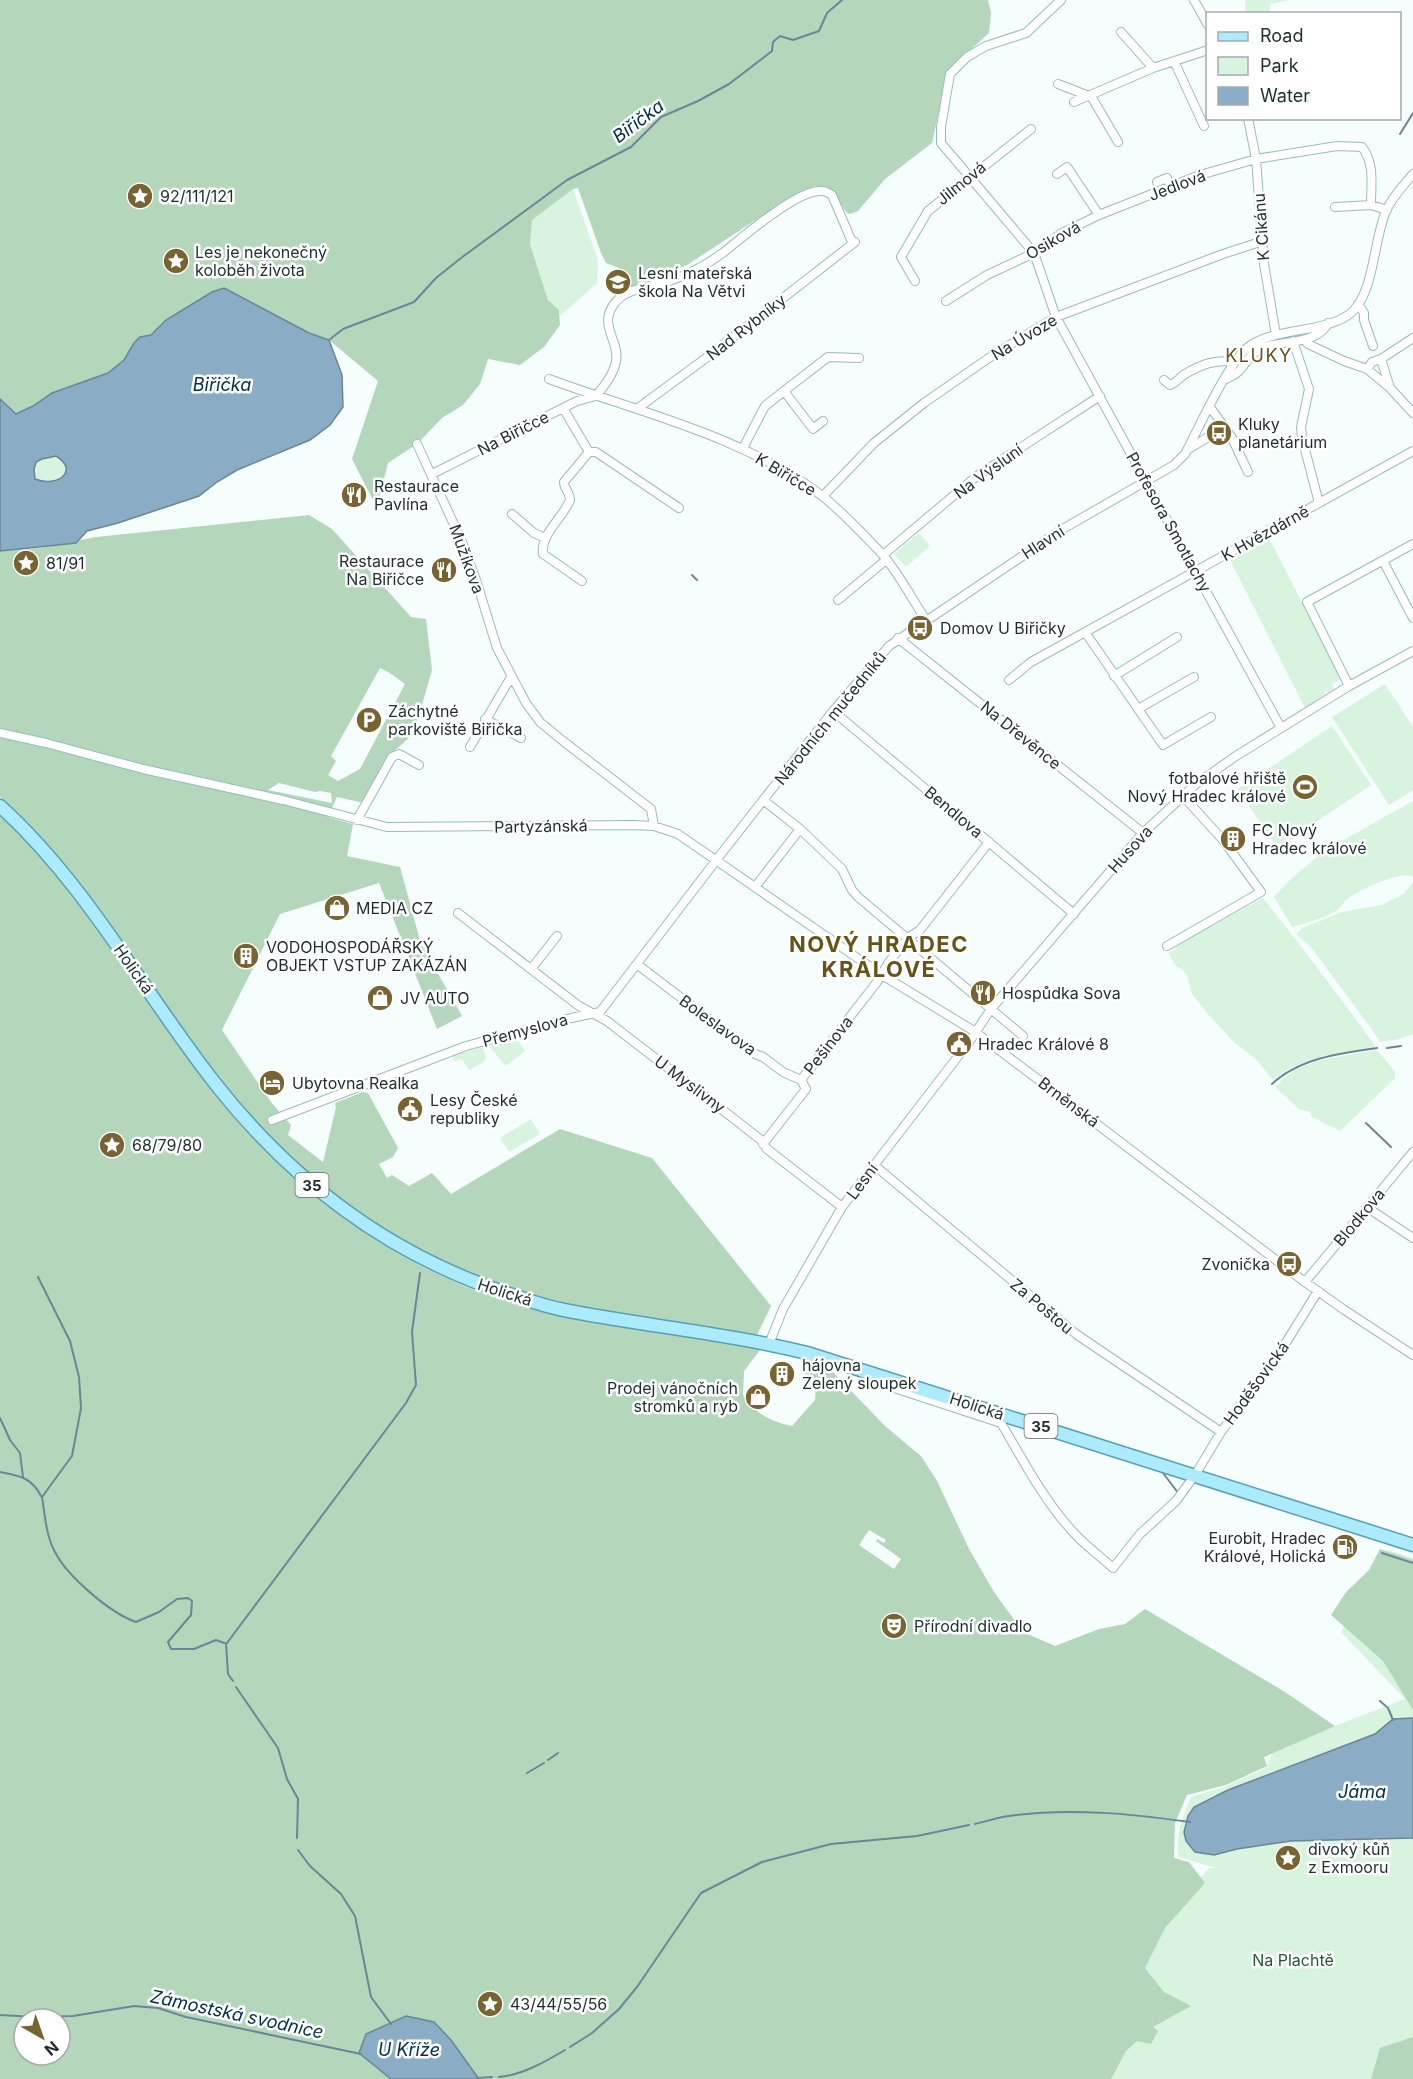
<svg xmlns="http://www.w3.org/2000/svg" width="1413" height="2079" font-family="Inter,sans-serif">
  <style>
    .green { fill: #d8f3de }
    .forest { fill: #b4d7bc; fill-rule: evenodd }
    .water { fill: #8aacc5; stroke: #6a8697; stroke-width: 1.5; fill-rule: evenodd }
    .lines { fill: none; stroke-linecap: round; stroke-linejoin: round }
    .stream { stroke: #6a8697; stroke-width: 2 }
    .street-casing { stroke: #96bcbc; stroke-width: 10 }
    .primary-casing { stroke: #579fb2; stroke-width: 15 }
    .street { stroke: #fff; stroke-width: 8 }
    .primary { stroke: #acebfb; stroke-width: 12 }
    .labels { text-anchor: middle; dominant-baseline: central; stroke-width: 5; stroke-linejoin: round; paint-order: stroke }
    .shield { fill: #fff; stroke: #626c6c; stroke-width: 1.5 }
    .shield-label { font-size: 15px; font-weight: bold; fill: #1e2d2d }
    .street-label { font-size: 16px; fill: #1e2d2d; stroke: #fff }
    .poi-label { font-size: 16px; fill: #1e2d2d; stroke: #fff; text-anchor: start }
    .park-label { font-size: 16px; fill: #235936; stroke: #fff }
    .water-label { font-size: 18px; font-style: italic; fill: #002d47; stroke: #fff }
    .neighbourhood-label { font-size: 18px; letter-spacing: 1.5px; fill: #675217; stroke: #fff }
    .district-label { font-size: 22px; font-weight: bold; letter-spacing: 1.5px; fill: #675217; stroke: #fff }
  </style>
  <rect width="100%" height="100%" fill="#f6fdfd"/>
  <!-- green -->
  <path class="green" d="M1245 0H1289L1270 4V13L1246 14Z
    M573 189 598 260 597 283 560 316 559 310 548 300 530 244 531 220Z
    M56 456C80 471 57 488 35 479L34 469 36 462Z
    M919 533 930 546 906 567 894 554Z
    M1270 540 1341 679 1332 684 1334 689 1328 693 1326 690 1324 692 1326 694 1305 708 1230 560Z
    M1385 684 1413 727V790L1389 805 1332 717Z
    M1332 726 1371 785 1277 848 1238 789Z
    M1413 801V877C1402 869 1355 892 1345 901 1342 904 1340 909 1336 911 1323 919 1306 923 1292 927L1274 897 1291 879 1324 851Z
    M1413 882V1034L1400 1039 1381 1042 1311 947 1296 934 1302 928 1342 912 1381 905 1404 894Z
    M1263 898C1301 946 1338 995 1374 1044V1048C1339 1052 1301 1057 1273 1080L1256 1059 1234 1042 1207 1013 1192 994 1187 975 1182 969 1176 966 1168 953 1176 949V945Z
    M516 1038 525 1051 506 1066 489 1046Z
    M483 1047 486 1057 484 1062 469 1070 462 1059 454 1062 453 1056Z
    M1377 1050 1395 1072V1078L1340 1131 1312 1117 1310 1112 1299 1109 1276 1088 1283 1078C1289 1076 1290 1073 1295 1069 1302 1066 1309 1066 1314 1061Z
    M531 1119 540 1134 509 1152 500 1138Z
    M1388 1550 1413 1558V2079H1035L1209 1868H1215L1179 1857C1175 1837 1183 1815 1191 1797L1224 1787 1266 1768 1272 1754 1287 1744 1405 1699 1341 1632Z"/>
  <!-- forest -->
  <path class="forest" d="M0 0H988L991 13 989 33 948 70 932 143 885 179 858 211 850 214 847 213 828 188 815 186 797 193 687 265 631 288V280L619 268 606 263 601 253 578 188 573 189 532 220 530 244 548 300 559 310 560 325 544 347 520 365 488 359 480 384 463 405 442 418 417 444 388 463 377 508 352 459 378 381 329 340 310 334 224 288 212 292 166 320 151 335 140 337 134 343 124 360 108 373 52 393 33 406 16 414 0 399Z
    M309 515 332 529 411 617 426 619 432 670 418 719 411 736 391 754 364 803 337 797 328 817 353 824 347 856 400 867 421 944 462 1016 437 1029 379 883 280 914 222 1030 271 1102 291 1125 288 1135 323 1162 336 1107 335 1103 363 1092 368 1093 398 1148 393 1157 379 1164 387 1178 392 1175 409 1186 432 1173 451 1194 560 1129 652 1158 771 1306 757 1335C693 1323 627 1317 564 1304 548 1300 532 1295 517 1290 396 1252 292 1175 216 1074 146 980 88 877 0 797V551L39 548 96 537ZM380 668C389 672 397 678 405 684L360 769 338 781 328 775 336 761 331 756ZM279 783 315 792 320 791 331 793 332 803 268 790Z
    M0 815C83 890 139 991 205 1081 290 1197 419 1286 560 1316 582 1321 605 1323 628 1327 671 1333 714 1340 758 1348L760 1350 744 1371 743 1395C758 1415 768 1420 792 1426L815 1400 816 1384 803 1372 807 1363 832 1371 885 1426 921 1456 937 1481 969 1549 994 1592 1023 1632 1055 1646 1099 1629 1125 1624 1145 1609 1285 1692 1335 1726 1264 1757 1267 1766 1226 1785 1187 1795 1175 1823 1174 1858 1189 1862 1205 1883 1165 1928 1145 1968 1164 1992 1191 2006 1153 2027 1158 2031 1151 2044 1137 2041 1126 2051 1111 2079H479L451 2040 359 2053 391 2079H0ZM869 1530 886 1540 884 1543 877 1539 876 1541 901 1559 894 1569 859 1545ZM24 2019H60V2055H24Z
    M1380 1549 1413 1560V1710L1383 1661 1331 1615 1346 1592 1369 1570Z
    M1413 2037V2079H1371L1380 2048Z"/>
  <!-- water -->
  <path class="water" d="M224 288 309 333 329 340 342 375 343 407 330 425 310 440 237 470 217 482 199 496 118 523 87 531 76 543 0 551V399L16 414 33 406 52 393 108 373 124 360 134 343 140 337 151 335 166 320 212 292ZM56 456C80 471 57 488 35 479L34 469 36 462 42 459Z
    M1413 1718V1838L1291 1841 1237 1849 1214 1855 1195 1852 1186 1841 1184 1832 1188 1816 1194 1807 1228 1790 1375 1734 1393 1719Z
    M406 2016 434 2022 451 2040 479 2079H391L359 2053 366 2034Z"/>
  <g class="lines">
    <!-- stream -->
    <path class="stream" d="M1400 134 1413 113
      M329 340 343 329 414 302 436 278 461 258 567 180 631 147 661 117 698 101 729 84 772 51 773 42 780 36 793 40 819 31 827 13 842 0
      M692 575 697 580
      M1387 1048 1401 1046
      M1272 1084C1300 1058 1341 1053 1377 1048
      M1366 1123 1391 1147
      M38 1277 70 1341 79 1377 81 1408 72 1456 42 1497C45 1515 46 1536 55 1552 67 1576 110 1613 136 1622L159 1612 177 1599 188 1598 192 1601 191 1615 168 1642 171 1649H194L216 1640 224 1643
      M0 1418 10 1440 20 1453 23 1477
      M0 1472C20 1476 31 1477 41 1496
      M1163 1473 1179 1494
      M1382 1553 1413 1563
      M226 1643 228 1674 233 1681
      M227 1643 406 1403 416 1385 412 1332 420 1273
      M236 1687 278 1748 287 1779 298 1799 297 1838
      M1380 1701 1388 1708 1393 1720
      M548 1760 558 1753
      M527 1773 544 1763
      M975 1824C988 1821 1002 1816 1016 1815 1074 1808 1132 1814 1190 1822
      M298 1850 310 1866 341 1894 355 1916 371 1997 391 2024
      M0 2015 36 2017 73 2016 134 2006 158 2008 186 2017 361 2054
      M570 2047 592 2033 619 2009 637 1987 701 1893 762 1862 831 1844 917 1836 969 1825
      M499 2077C522 2075 545 2062 565 2050
      M477 2078 492 2077"/>
    <!-- street casing -->
    <g class="street-casing">
      <path id="street" d="M1061 0 1026 33 986 46 967 57 950 74 941 127V143L1034 253 1056 317 1281 728
        M1194 0 1208 25
        M1121 32 1153 68
        M1174 61 1204 126
        M1058 84 1089 96
        M1091 96 1118 142
        M1074 102 1153 68 1208 50
        M1248 118 1256 159 1264 264 1276 335
        M1057 174 1067 167 1099 215
        M1157 182 1167 178 1171 187
        M1335 207 1371 205
        M915 281 901 257 928 211 1031 129
        M946 301 987 275 1034 253 1062 233 1099 215 1200 175 1256 159 1337 146 1362 147C1375 164 1371 184 1371 205L1387 210
        M1358 304 1364 313V320L1373 346
        M1305 340 1308 344 1344 361 1367 369 1390 388 1413 413
        M1293 341 1309 389 1301 427 1302 438 1319 503
        M1381 359 1390 388
        M1367 369 1372 362 1381 359 1413 338
        M549 379C641 413 741 435 821 495 839 509 867 538 883 555 899 574 912 599 926 620
        M1226 379C1230 377 1235 375 1238 372 1246 364 1251 352 1261 348 1281 340 1318 345 1328 323
        M1164 380 1170 385C1176 383 1180 377 1185 374 1202 364 1216 359 1235 362
        M784 391 813 429 823 421
        M1210 407 1232 438 1248 472
        M563 408 589 452H596L679 508
        M638 408 706 358 855 242
        M417 444 462 542 476 580 497 648 526 703 540 722 563 741 651 809 654 826
        M743 448 765 406 784 391 828 357 859 358
        M1190 448 1225 427
        M432 474 577 401 596 396C604 386 614 374 616 361 620 341 598 326 614 304 626 287 654 287 672 280 690 274 709 263 724 252 744 236 795 192 819 191 825 190 828 193 832 195L852 242
        M823 496 874 443 924 403 996 353 1056 317 1223 254 1263 241
        M512 514 534 533 545 538
        M883 555 977 476 1100 396
        M1383 561 1413 618
        M582 581 543 554C540 534 563 518 570 500 570 492 564 489 564 482L589 452
        M838 600 886 560
        M1085 632 1163 745 1211 717
        M898 638 1143 833
        M1114 676 1177 637
        M1009 680 1031 662 1413 451
        M1349 686 1307 602 1413 544
        M1138 709 1194 677
        M833 711 1074 914
        M485 719 521 738
        M0 733 46 743 143 769 283 800 387 827 633 825 654 826 678 834 882 975 974 1031 1305 1282 1343 1309 1413 1355
        M470 747 511 677
        M763 800 800 829 842 869 852 890 858 897 1023 1036
        M357 820 392 757 399 754 419 765
        M755 887 800 829
        M458 913 579 1006 607 1021 729 1115 761 1140 767 1149 842 1207
        M1167 946 1261 892 1223 840 1183 796
        M638 965 755 1054 763 1057 783 1072 801 1080 806 1089 803 1093 763 1144
        M531 969 557 936
        M801 1080 877 982 889 962 908 938 920 930 989 842
        M272 1120 466 1046 571 1018 600 1012 721 854 833 711 889 646 1061 530 1174 465 1185 454C1199 428 1229 359 1251 345 1277 327 1333 333 1354 310 1374 289 1374 239 1386 211 1392 197 1403 186 1413 174
        M874 1165 1076 1334 1221 1432
        M1368 1208 1413 1238
        M1305 1282 1413 1152
        M769 1344 783 1309 842 1207 969 1042 991 1009 1143 833 1196 784 1236 756 1349 686 1413 651
        M887 1377 885 1385 1001 1423C1023 1460 1044 1501 1074 1533 1086 1546 1100 1556 1113 1568L1140 1534 1176 1501 1195 1475 1221 1432 1282 1349 1318 1291"/>
    </g>
    <!-- primary casing -->
    <g class="primary-casing">
      <path id="primary" d="M0 806C87 885 142 990 214 1082 293 1183 391 1257 515 1296 531 1301 547 1307 564 1310 645 1326 727 1333 807 1353L1413 1545"/>
    </g>
    <!-- street -->
    <use href="#street" class="street"/>
    <!-- primary -->
    <use href="#primary" class="primary"/>
  </g>
  <!-- icons -->
  <defs>
    <g id="sight-disc" transform="scale(1.35)"><circle r="9.5" fill="#786433" stroke="#fff"/><path d="M0-6L1.8-2.2L6-1.7L2.9 1.2L3.7 5.4L0 3.3L-3.7 5.4L-2.9 1.2L-6-1.7L-1.8-2.2Z" fill="#fff"/></g>
    <g id="school-disc" transform="scale(1.35)"><circle r="9.5" fill="#786433" stroke="#fff"/><path d="M0-5L7-2L0 1L-7-2ZM-4 1L0 2.5L4 1V4Q0 6-4 4Z" fill="#fff"/></g>
    <g id="bus-disc" transform="scale(1.35)"><circle r="9.5" fill="#786433" stroke="#fff"/><path d="M-5-6H5V4H4V6H2V4H-2V6H-4V4H-5ZM-3.5-4V0h7V-4ZM-3.5 1.2v1.5H-2V1.2ZM2 1.2v1.5H3.5V1.2Z" fill="#fff"/></g>
    <g id="restaurant-disc" transform="scale(1.35)"><circle r="9.5" fill="#786433" stroke="#fff"/><path d="M-5-6h1v4h1v-4h1v4h1v-4h1v5L-1.5 .5V6h-2V.5L-5-1ZM5-6V6H3V1.5H1.5Q1.5-4 5-6Z" fill="#fff"/></g>
    <g id="parking-disc" transform="scale(1.35)"><circle r="9.5" fill="#786433" stroke="#fff"/><path d="M-3.5-5.5H1a3.5 3.5 0 0 1 0 7H-1V5.5H-3.5ZM-1-3.4V-.6H.8a1.4 1.4 0 0 0 0-2.8Z" fill="#fff"/></g>
    <g id="stadium-disc" transform="scale(1.35)"><circle r="9.5" fill="#786433" stroke="#fff"/><path d="M0-5a6.5 5 0 1 0 0 10a6.5 5 0 1 0 0-10ZM-3.5-1.8h7v3.6h-7Z" fill="#fff"/></g>
    <g id="building-disc" transform="scale(1.35)"><circle r="9.5" fill="#786433" stroke="#fff"/><path d="M-4-6H4V6H1V3H-1V6H-4ZM-2.5-4.3h1.7v1.8h-1.7ZM.8-4.3h1.7v1.8H.8ZM-2.5-1h1.7V.8h-1.7ZM.8-1h1.7V.8H.8Z" fill="#fff"/></g>
    <g id="shop-disc" transform="scale(1.35)"><circle r="9.5" fill="#786433" stroke="#fff"/><path d="M-5-2.5h2.3a2.7 3.5 0 0 1 5.4 0H5L5.5 6h-11ZM-1.5-2.5h3a1.5 2.3 0 0 0-3 0Z" fill="#fff"/></g>
    <g id="civic-disc" transform="scale(1.35)"><circle r="9.5" fill="#786433" stroke="#fff"/><path d="M-.6-6.5H3V-4.5H.6V-3L4-1V1h2V6H-6V1h2V-1L-.6-3ZM-1.2 2.5V6h2.4V2.5Z" fill="#fff"/></g>
    <g id="hotel-disc" transform="scale(1.35)"><circle r="9.5" fill="#786433" stroke="#fff"/><path d="M-6-4.5h1.5V1H6V5H4.5V3h-9V5H-6ZM-4 0a1.8 1.8 0 1 1 3.6 0ZM.5 0V-2.5h3Q6-2.5 6 0Z" fill="#fff"/></g>
    <g id="fuel-disc" transform="scale(1.35)"><circle r="9.5" fill="#786433" stroke="#fff"/><path d="M-5.5-6h7V0h2V4h1.3V-2.5L3-4.5l.8-.8L6-3V5H2.5V1h-1V6h-7ZM-4.2-4.7v3.2H.2V-4.7Z" fill="#fff"/></g>
    <g id="theatre-disc" transform="scale(1.35)"><circle r="9.5" fill="#786433" stroke="#fff"/><path d="M-5-5.5Q0-4 5-5.5V0Q5 5 0 6Q-5 5-5 0ZM-3.3-2.5H-1v1.5H-3.3ZM1-2.5H3.3v1.5H1ZM-2.8 1Q0 5.5 2.8 1Z" fill="#fff"/></g>
  </defs>
  <g fill-rule="evenodd">
    <use href="#sight-disc" x="140" y="196"/>
    <use href="#sight-disc" x="176" y="261"/>
    <use href="#school-disc" x="618" y="282"/>
    <use href="#bus-disc" x="1219" y="433"/>
    <use href="#restaurant-disc" x="354" y="495"/>
    <use href="#sight-disc" x="26" y="563"/>
    <use href="#restaurant-disc" x="444" y="570"/>
    <use href="#bus-disc" x="920" y="628"/>
    <use href="#parking-disc" x="369" y="720"/>
    <use href="#stadium-disc" x="1305" y="787"/>
    <use href="#building-disc" x="1233" y="839"/>
    <use href="#shop-disc" x="337" y="908"/>
    <use href="#building-disc" x="246" y="956"/>
    <use href="#restaurant-disc" x="983" y="993"/>
    <use href="#shop-disc" x="380" y="998"/>
    <use href="#civic-disc" x="959" y="1044"/>
    <use href="#hotel-disc" x="272" y="1083"/>
    <use href="#civic-disc" x="410" y="1109"/>
    <use href="#sight-disc" x="112" y="1145"/>
    <use href="#bus-disc" x="1289" y="1264"/>
    <use href="#building-disc" x="782" y="1374"/>
    <use href="#shop-disc" x="758" y="1397"/>
    <use href="#fuel-disc" x="1345" y="1547"/>
    <use href="#theatre-disc" x="894" y="1626"/>
    <use href="#sight-disc" x="1288" y="1858"/>
    <use href="#sight-disc" x="490" y="2004"/>
  </g>
  <g class="labels">
    <!-- shield labels -->
    <g class="shield">
      <rect x="295.5" y="1173" width="33" height="24" rx="4.5"/>
      <rect x="1024.5" y="1414" width="33" height="24" rx="4.5"/>
    </g>
    <g class="shield-label">
      <text x="312" y="1185">35</text>
      <text x="1041" y="1426">35</text>
    </g>
    <!-- street labels -->
    <g class="street-label">
      <text transform="translate(961 183) rotate(-39)">Jilmová</text>
      <text transform="translate(1177 185) rotate(-21)">Jedlová</text>
      <text transform="translate(1261 227) rotate(-94)">K Cikánu</text>
      <text transform="translate(1053 240) rotate(-30)">Osiková</text>
      <text transform="translate(746 327) rotate(-38)">Nad Rybníky</text>
      <text transform="translate(1024 337) rotate(-31)">Na Úvoze</text>
      <text transform="translate(513 433) rotate(-27)">Na Biřičce</text>
      <text transform="translate(988 471) rotate(-36)">Na Výsluní</text>
      <text transform="translate(786 474) rotate(31)">K Biřičce</text>
      <text transform="translate(1169 522) rotate(61)">Profesora Smotlachy</text>
      <text transform="translate(1265 533) rotate(-29)">K Hvězdárně</text>
      <text transform="translate(1043 542) rotate(-33)">Hlavní</text>
      <text transform="translate(467 559) rotate(70)">Mužíkova</text>
      <text transform="translate(830 718) rotate(-51)">Národních mučedníků</text>
      <text transform="translate(1021 735) rotate(39)">Na Dřevěnce</text>
      <text transform="translate(954 812) rotate(40)">Bendlova</text>
      <text transform="translate(541 826) rotate(-1)">Partyzánská</text>
      <text transform="translate(1130 849) rotate(-48)">Husova</text>
      <text transform="translate(134 969) rotate(55)">Holická</text>
      <text transform="translate(718 1025) rotate(36)">Boleslavova</text>
      <text transform="translate(525 1030) rotate(-15)">Přemyslova</text>
      <text transform="translate(828 1045) rotate(-52)">Pešinova</text>
      <text transform="translate(690 1084) rotate(37)">U Myslivny</text>
      <text transform="translate(1069 1102) rotate(37)">Brněnská</text>
      <text transform="translate(862 1181) rotate(-53)">Lesní</text>
      <text transform="translate(1359 1217) rotate(-50)">Blodkova</text>
      <text transform="translate(505 1292) rotate(18)">Holická</text>
      <text transform="translate(1042 1306) rotate(40)">Za Poštou</text>
      <text transform="translate(1256 1383) rotate(-54)">Hoděšovická</text>
      <text transform="translate(977 1406) rotate(18)">Holická</text>
    </g>
    <!-- poi labels -->
    <g class="poi-label">
      <text x="160" y="196">92/111/121</text>
      <text x="195" y="252">Les je nekonečný<tspan x="195" dy="18">koloběh života</tspan></text>
      <text x="638" y="273">Lesní mateřská<tspan x="638" dy="18">škola Na Větvi</tspan></text>
      <text x="1238" y="424">Kluky<tspan x="1238" dy="18">planetárium</tspan></text>
      <text x="374" y="486">Restaurace<tspan x="374" dy="18">Pavlína</tspan></text>
      <text x="424" y="561" text-anchor="end">Restaurace<tspan x="424" dy="18">Na Biřičce</tspan></text>
      <text x="46" y="563">81/91</text>
      <text x="940" y="628">Domov U Biřičky</text>
      <text x="388" y="711">Záchytné<tspan x="388" dy="18">parkoviště Biřička</tspan></text>
      <text x="1286" y="778" text-anchor="end">fotbalové hřiště<tspan x="1286" dy="18">Nový Hradec králové</tspan></text>
      <text x="1252" y="830">FC Nový<tspan x="1252" dy="18">Hradec králové</tspan></text>
      <text x="356" y="908">MEDIA CZ</text>
      <text x="266" y="947">VODOHOSPODÁŘSKÝ<tspan x="266" dy="18">OBJEKT VSTUP ZAKÁZÁN</tspan></text>
      <text x="1002" y="993">Hospůdka Sova</text>
      <text x="400" y="998">JV AUTO</text>
      <text x="978" y="1044">Hradec Králové 8</text>
      <text x="292" y="1083">Ubytovna Realka</text>
      <text x="430" y="1100">Lesy České<tspan x="430" dy="18">republiky</tspan></text>
      <text x="132" y="1145">68/79/80</text>
      <text x="1270" y="1264" text-anchor="end">Zvonička</text>
      <text x="802" y="1365">hájovna<tspan x="802" dy="18">Zelený sloupek</tspan></text>
      <text x="738" y="1388" text-anchor="end">Prodej vánočních<tspan x="738" dy="18">stromků a ryb</tspan></text>
      <text x="1326" y="1538" text-anchor="end">Eurobit, Hradec<tspan x="1326" dy="18">Králové, Holická</tspan></text>
      <text x="914" y="1626">Přírodní divadlo</text>
      <text x="1308" y="1849">divoký kůň<tspan x="1308" dy="18">z Exmooru</tspan></text>
      <text x="510" y="2004">43/44/55/56</text>
    </g>
    <!-- park labels -->
    <g class="park-label">
      <text x="1293" y="1960">Na Plachtě</text>
    </g>
    <!-- water labels -->
    <g class="water-label">
      <text transform="translate(638 121) rotate(-37)">Biřička</text>
      <text x="222" y="384">Biřička</text>
      <text x="1362" y="1791">Jáma</text>
      <text transform="translate(237 2014) rotate(12)">Zámostská svodnice</text>
      <text x="409" y="2049">U Kříže</text>
    </g>
    <!-- neighbourhood labels -->
    <g class="neighbourhood-label">
      <text x="1259" y="355">KLUKY</text>
    </g>
    <!-- district labels -->
    <g class="district-label">
      <text x="879" y="944">NOVÝ HRADEC<tspan x="879" dy="25">KRÁLOVÉ</tspan></text>
    </g>
  </g>
  <!-- legend -->
  <rect x="1206" y="12" width="195" height="108" fill="#ffffff" stroke="#a5abab" stroke-width="1.5"/>
  <rect x="1218" y="32" width="30" height="9" fill="#acebfb" stroke="#a5abab" stroke-width="1.5"/>
  <text x="1260" y="42" font-size="18" fill="#1e2d2d">Road</text>
  <rect x="1218" y="57" width="30" height="18" fill="#d8f3de" stroke="#a5abab" stroke-width="1.5"/>
  <text x="1260" y="72" font-size="18" fill="#1e2d2d">Park</text>
  <rect x="1218" y="87" width="30" height="18" fill="#8aacc5" stroke="#a5abab" stroke-width="1.5"/>
  <text x="1260" y="102" font-size="18" fill="#1e2d2d">Water</text>
  <!-- north arrow -->
  <g transform="translate(42 2037) rotate(140)"><circle r="28" fill="#ffffff" stroke="#a5abab" stroke-width="1.5"/>
  <path d="M0-4.5L10 22L0 15L-10 22Z" fill="#786433"/>
  <text y="-9" font-size="16" font-weight="bold" text-anchor="middle" fill="#1e2d2d">N</text>
  </g>
</svg>
